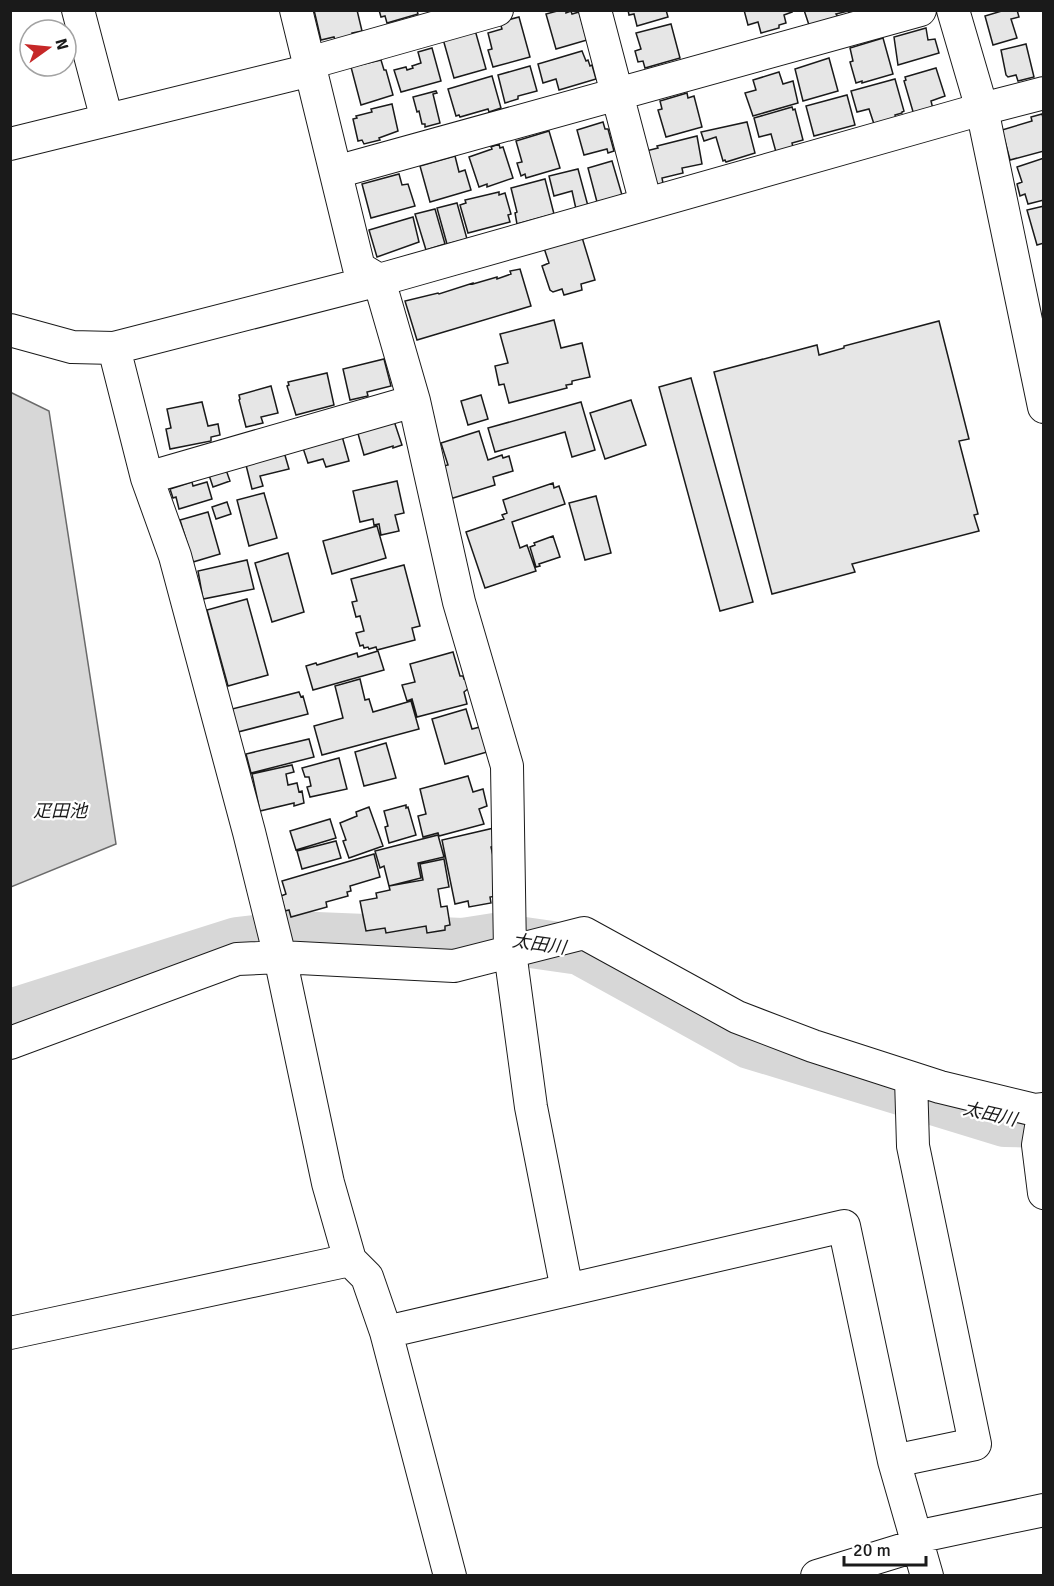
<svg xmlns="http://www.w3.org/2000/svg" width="1054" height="1586" font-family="Signika,'Noto Sans JP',sans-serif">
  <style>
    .water { fill: #d7d7d7; stroke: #6a6a6a; stroke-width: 1.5 }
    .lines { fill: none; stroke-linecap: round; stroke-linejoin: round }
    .river { stroke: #d7d7d7; stroke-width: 50 }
    .building { fill: #e6e6e6; stroke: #1a1a1a; stroke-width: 1.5 }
    .minor-casing { stroke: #1a1a1a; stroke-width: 34 }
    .minor { stroke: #fff; stroke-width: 32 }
    .labels { text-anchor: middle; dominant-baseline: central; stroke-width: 4.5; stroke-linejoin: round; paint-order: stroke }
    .water-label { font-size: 18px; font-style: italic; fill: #1a1a1a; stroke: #fff }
  </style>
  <rect width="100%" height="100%" fill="#fff"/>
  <!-- water -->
  <path class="water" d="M10 392 49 411 116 844 11 887Z"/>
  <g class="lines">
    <!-- river -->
    <path class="river" d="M10 1014 237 942 292 936 463 943 495 938 580 950 750 1044 1005 1122 1044 1123"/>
  </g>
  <!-- building -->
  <path class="building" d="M314 10H357L362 31 352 33 353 36 335 40 334 37 321 40Z
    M379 10H417L418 14 387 23 385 16 381 17Z
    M561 10H566V13L571 11 572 14 579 12 587 40 556 49 546 14Z
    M628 10H666L668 17 637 26 634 14 629 15Z
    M744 10H791L792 12 784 15 786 23 779 25V28L761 33 758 22 748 25Z
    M804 10H851L852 13H849L848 11 836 14 838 17 809 25Z
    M1005 10H1017L1019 17 1011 19 1017 38 993 45 985 16Z
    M519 17 530 57 493 67 488 50 492 49 488 33 502 29 500 22Z
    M671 24 680 58 645 68 643 61 638 62 635 51 641 49 636 33Z
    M926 28 928 40 935 39 939 53 898 65 894 37Z
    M475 30 486 69 454 78 443 39Z
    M883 38 893 74 862 83V81L856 83 850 62 853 61 850 48Z
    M1026 44 1034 77 1018 81 1016 75 1008 77 1006 75 1001 50Z
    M432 48 441 81 401 92 394 70 406 67 407 70 413 68 412 66 421 63 418 52Z
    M582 51 586 61 588 60 590 66 592 65 596 79 559 90 556 79 543 83 538 64Z
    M829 58 838 91 803 101 795 69Z
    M381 60 384 70H386L393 95 361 105 351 67Z
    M530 66 537 91 518 96V99L505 103 498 75Z
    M936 68 945 96 931 101 933 109 914 115 904 81 906 80 905 77Z
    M779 72 783 84 793 81 798 103 753 116 745 93 756 90 753 80Z
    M492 76 501 108 489 112 488 109 460 117 459 115 456 116 448 89Z
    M895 79 904 111 902 112V113L895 115 896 118 874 124 869 109 857 112 851 91Z
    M436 91 437 93 433 94 440 123 425 127V124H422L419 111 417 112 413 97Z
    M687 93 688 98 694 96 702 127 666 137 658 110 662 109 660 101Z
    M847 95 855 125 814 136 806 106Z
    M392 104 398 131 379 138 380 140 364 144 362 140 358 141 353 119 357 118 356 116 372 112 371 109Z
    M792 107 793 110 795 109 803 140 792 143 793 147 776 152 771 134 759 137 754 118Z
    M1042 114 1044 121V151L1010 160 1002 130 1032 121 1031 117Z
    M603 122 605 129H608L614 151 608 153 607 149 584 155 577 130Z
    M747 122 755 153 726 162 725 160 723 161 716 137 704 141 701 132Z
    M549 131 560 168 526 178 525 174 521 176 517 163 522 162 516 141Z
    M697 136 702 164 682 168 683 173 662 178 663 183 655 186 646 151 658 148 657 146Z
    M499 144 500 148 503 147 513 178 487 187V184L479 187 469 157 492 149 491 147Z
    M455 156 459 172 465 170 471 190 430 202 420 166Z
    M1044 158V200L1028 204 1025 194 1020 196 1017 184 1022 182 1017 167Z
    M612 161 622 195 597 202 588 168Z
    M578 169 588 206 576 209 572 191 554 196 549 176Z
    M399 174 402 185 408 184 415 206 371 218 362 184Z
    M545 179 554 214 517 224 515 213 517 212 511 188Z
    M499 192V195L505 193 511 214 508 215 510 222 468 233 460 205 466 203 465 200Z
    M457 203 467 239 447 244 437 208Z
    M1044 206V243L1037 245 1027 210Z
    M435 209 445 244 426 250 415 214Z
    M413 217 419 242 377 257 369 230Z
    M581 234 595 280 581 284 582 290 564 295 562 289 553 292 550 290 542 266 549 263 543 245Z
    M520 269 531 306 417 340 405 301 438 293 439 294 473 283V284L497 277V279L511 274 510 271Z
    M554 320 561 348 582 343 590 377 572 381V384L566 385 567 388 509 403 504 384 499 385 495 366 508 363 500 334Z
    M939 321 969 439 959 441 978 514 974 515 979 531 852 564 855 572 772 594 714 372 817 345 819 355 844 348V346Z
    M384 359 391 386 367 392 368 396 350 400 343 369Z
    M327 373 334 405 296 415 287 386 289 385 288 382Z
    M691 378 753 602 720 611 659 387Z
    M271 386 278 413 261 417 263 423 246 427 239 400 240 399 239 395Z
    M481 395 488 419 468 425 461 401Z
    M631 400 646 445 605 459 590 413Z
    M202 402 208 426 218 424 220 435 211 437V441L170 449 166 429 171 428 167 409Z
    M581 402 595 450 572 457 565 432 495 452 488 428Z
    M394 421 402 445 393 448V446L364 455 357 430Z
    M479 431 488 460 502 455 503 458 509 456 513 471 493 477 495 485 450 499 443 466 448 465 441 443Z
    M342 436 349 461 326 467 323 459 308 463 303 448Z
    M284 452 289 469 260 476 263 486 252 489 245 461Z
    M225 467 230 481 213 487 208 472Z
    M397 481 404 513 395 515 399 531 381 535 379 524 374 525 373 519 360 522 353 491Z
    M192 482 193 486 207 482 212 499 179 509 176 497 173 498 170 489Z
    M553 483 554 488 559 486 565 504 512 522 520 548 527 545 536 571 485 588 466 532 504 519 502 515 507 513 503 500Z
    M264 493 277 538 249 546 237 500Z
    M596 496 611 553 585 560 569 503Z
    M227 502 231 514 216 519 212 507Z
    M208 512 220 554 193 562 180 520Z
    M377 526 386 558 332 574 323 541Z
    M553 536 560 557 539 564 540 566 536 567 530 547 535 545 534 543Z
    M288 553 304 612 272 622 255 563Z
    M247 560 254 589 203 599 198 571Z
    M404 565 420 626 412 628 415 640 377 650 376 647 369 649 368 647 364 648 363 645 360 646 356 633 364 631 360 616 356 617 352 602 357 601 351 579Z
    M247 599 268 675 228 686 207 610Z
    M378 651 384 670 313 690 306 666 316 663 317 665 357 653 358 657Z
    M453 652 460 676H463L464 679 466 678 469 688 464 692 467 704 417 717 412 699 407 701 402 685 415 682 410 664Z
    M360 679 365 700 369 699 373 712 411 701 419 729 322 755 314 726 343 718 335 686Z
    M299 692 301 697 303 696 308 714 234 733 228 710Z
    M466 709 472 729 480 727 487 752 445 764 432 719Z
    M309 739 314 757 251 773 246 754Z
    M386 743 396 778 364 786 355 752Z
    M339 758 347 789 310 797 307 787 311 786 309 777H305L302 768Z
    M292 765 294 772 286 774 288 785 297 783 299 792 302 791 304 803 294 806V803L260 811 252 774Z
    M468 776 473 792 483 789 487 806 479 809 484 824 439 836 438 833 423 837 418 816 426 814 420 789Z
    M406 805V808L408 807 416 835 389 843 385 827 388 826 384 811Z
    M369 807 383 846 349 858 343 841 346 840 340 823 357 816 356 812Z
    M330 819 336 838 296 850 290 831Z
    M494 828 498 845 491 847 502 895 490 897 491 903 469 907 468 901 455 904 442 840Z
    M438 835 444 857 418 863 421 878 389 886 384 866 380 868 375 851Z
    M336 841 341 858 302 869 297 851Z
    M374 854 380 877 350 886 351 891 347 892 348 896 326 902 327 907 291 917 289 910 285 911 281 896 286 894 282 881Z
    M444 859 449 887 438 889 441 907 447 906 450 925 445 926V930L427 933 426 926 386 933 385 928 366 931 360 901 377 898 376 893 390 890 389 886 423 880 420 864Z"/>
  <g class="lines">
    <!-- minor casing -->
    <g class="minor-casing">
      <path id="minor" d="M78 10 107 120
        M296 10 359 268 379 280 982 109 1044 93
        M595 10 646 204
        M953 10 982 109 1044 407
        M309 63 497 10
        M10 144 311 70
        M336 172 920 10
        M10 330 72 347 114 348 379 280 414 401 459 602 507 766 510 952 531 1107 567 1290
        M114 348 147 478 175 556 249 832 280 957 328 1183 350 1260 367 1277 386 1332 450 1576
        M147 478 414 401
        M10 1043 237 959 280 957 454 966 584 933 737 1017 813 1046 940 1087 1035 1110 1044 1109
        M1044 1109 1038 1145 1044 1193
        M386 1332 844 1226 894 1461 927 1576
        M10 1333 350 1260
        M894 1461 975 1444 913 1146 911 1078
        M916 1537 1044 1510
        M817 1576 918 1545"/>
    </g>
    <!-- minor -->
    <use href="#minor" class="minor"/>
  </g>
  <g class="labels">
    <!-- water labels -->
    <g class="water-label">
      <text x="60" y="811">疋田池</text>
      <text transform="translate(539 944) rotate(8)">太田川</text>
      <text transform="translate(990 1114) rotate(13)">太田川</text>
    </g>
  </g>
  <!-- border -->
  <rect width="1054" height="1586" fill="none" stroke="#1a1a1a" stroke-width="24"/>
  <!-- north arrow -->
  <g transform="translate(48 48) rotate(75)"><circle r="28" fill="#ffffff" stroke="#a3a3a3" stroke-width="1.5"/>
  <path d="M0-4.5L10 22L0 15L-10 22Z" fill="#c62828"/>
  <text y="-9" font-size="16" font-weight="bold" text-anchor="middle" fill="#1a1a1a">N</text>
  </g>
  <!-- scale -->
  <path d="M844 1556v9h82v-9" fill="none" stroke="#1a1a1a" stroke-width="3"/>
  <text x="853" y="1556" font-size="18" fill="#1a1a1a" stroke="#ffffff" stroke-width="4.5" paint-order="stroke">20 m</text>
</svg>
